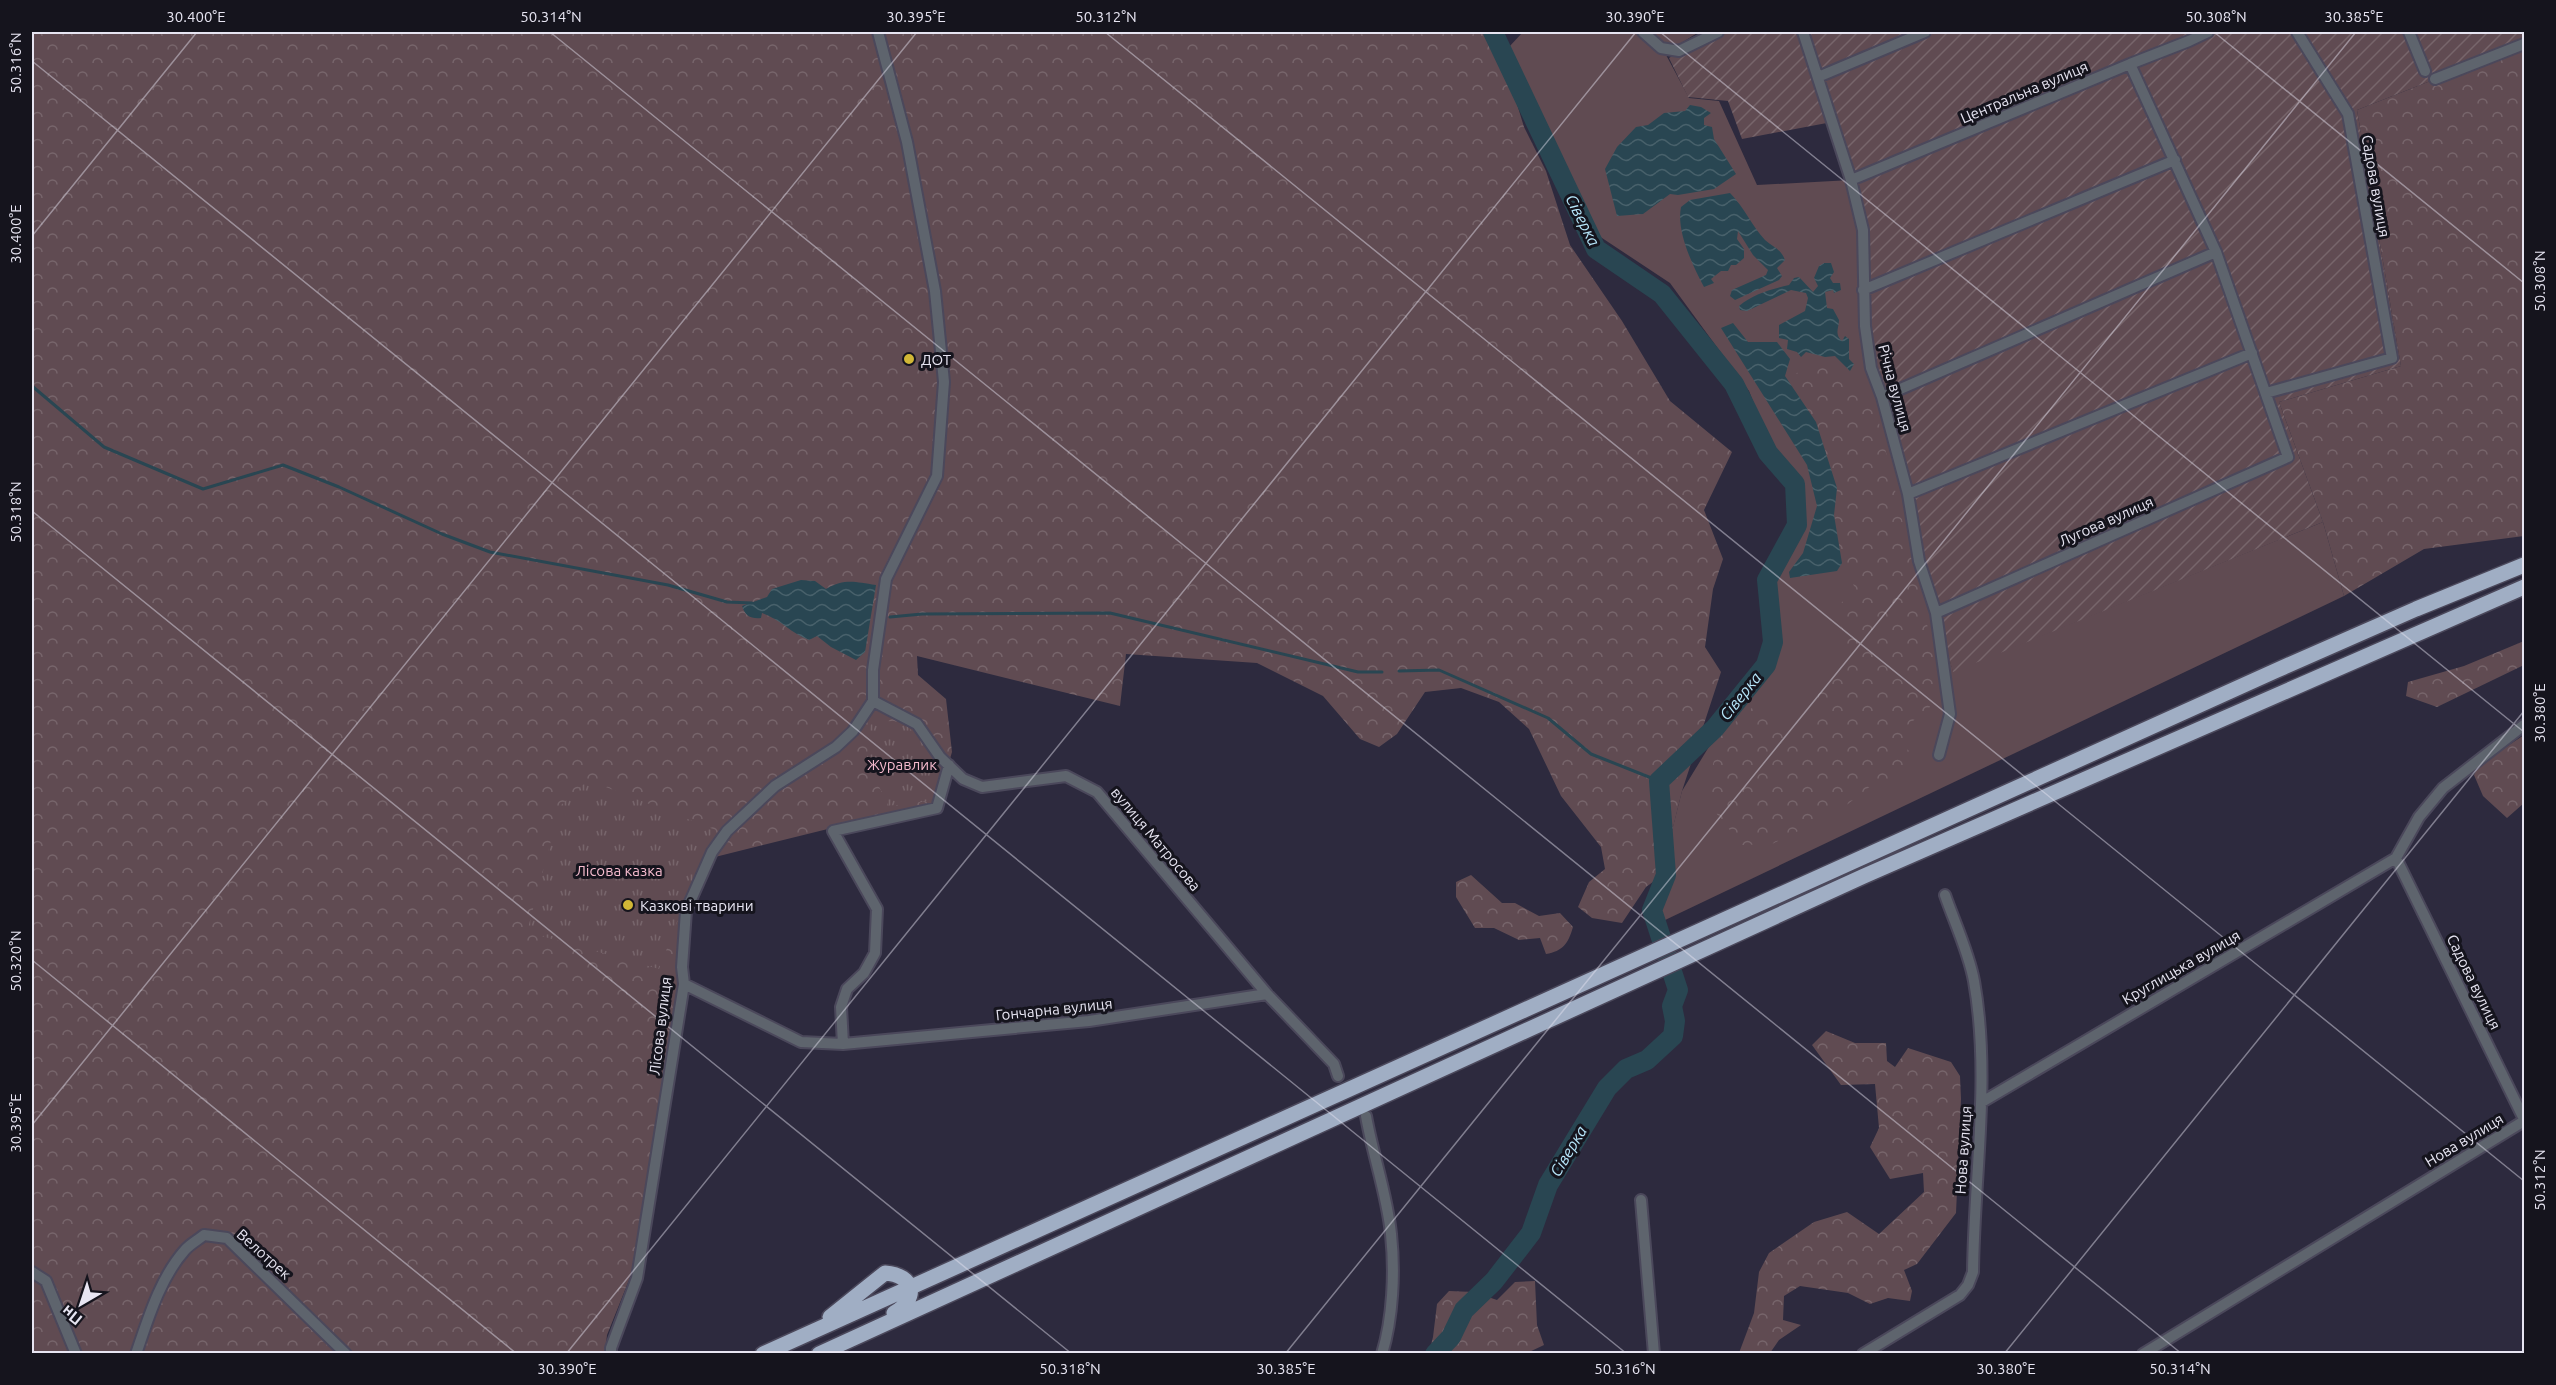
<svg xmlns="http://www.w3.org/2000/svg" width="2556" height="1385" font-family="Ubuntu,sans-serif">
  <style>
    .grass { fill: #604b52 }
    .forest { fill: url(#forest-crowns) }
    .park { fill: url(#park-tufts) }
    .garden { fill: url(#garden-furrows) }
    .water { fill: url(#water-waves) }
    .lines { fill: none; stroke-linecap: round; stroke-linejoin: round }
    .stream { stroke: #294652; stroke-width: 3 }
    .river { stroke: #294652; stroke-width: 20 }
    .minor-casing { stroke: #4b485b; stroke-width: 14 }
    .highway-casing { stroke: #4b485b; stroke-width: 18 }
    .minor { stroke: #5e646d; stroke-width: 10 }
    .highway { stroke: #a0aec4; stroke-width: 15 }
    .ticks { fill: none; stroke: #e7e5f2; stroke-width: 1.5; stroke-opacity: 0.45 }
    .poi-dot { fill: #d1b736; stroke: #15141d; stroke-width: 2 }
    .labels { text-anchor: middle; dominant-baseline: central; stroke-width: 6; stroke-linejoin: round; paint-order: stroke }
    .street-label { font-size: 15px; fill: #e7e5f2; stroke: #15141d }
    .poi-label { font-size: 15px; fill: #e7e5f2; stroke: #15141d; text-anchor: start }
    .park-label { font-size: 15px; fill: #f6bbce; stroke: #15141d }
    .water-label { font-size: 16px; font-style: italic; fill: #b7e7fb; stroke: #15141d }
    .neatline { fill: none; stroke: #e7e5f2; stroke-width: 2 }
    .ticks-label { font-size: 15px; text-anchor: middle; fill: #e7e5f2 }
  </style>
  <defs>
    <pattern id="forest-crowns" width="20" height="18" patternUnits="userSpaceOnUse" patternTransform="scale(1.5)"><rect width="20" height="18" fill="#604b52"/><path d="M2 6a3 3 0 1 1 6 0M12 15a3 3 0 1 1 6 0" fill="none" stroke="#77656b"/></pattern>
    <pattern id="park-tufts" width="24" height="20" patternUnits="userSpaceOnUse" patternTransform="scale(1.5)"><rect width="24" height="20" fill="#604b52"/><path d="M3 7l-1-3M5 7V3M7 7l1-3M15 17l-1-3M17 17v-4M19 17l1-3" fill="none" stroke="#77656b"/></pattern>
    <pattern id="garden-furrows" width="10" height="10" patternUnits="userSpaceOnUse" patternTransform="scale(1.5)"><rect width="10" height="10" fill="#604b52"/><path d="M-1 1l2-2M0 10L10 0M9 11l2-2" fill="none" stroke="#77656b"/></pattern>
    <pattern id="water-waves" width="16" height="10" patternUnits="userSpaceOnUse" patternTransform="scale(1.5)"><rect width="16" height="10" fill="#294652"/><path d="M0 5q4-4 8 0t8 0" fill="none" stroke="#48616b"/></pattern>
  </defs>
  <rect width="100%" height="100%" fill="#2d2a3e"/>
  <!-- grass -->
  <path class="grass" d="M1523 32H1699L1665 53 1689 98 1719 101 1757 185 1851 180 1936 613 1953 671 2323 522 2344 596 1663 921 1652 910 1682 791 1710 745 1765 677 1778 645 1774 583 1804 524V484L1767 437 1749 391 1670 283 1599 236 1508 48Z"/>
  <!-- forest -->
  <path class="forest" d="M32 32H1495L1524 127 1546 171 1570 245 1622 321 1670 401 1732 452 1704 510 1723 559 1713 589 1705 647 1721 672 1682 791 1661 876 1646 887 1622 923 1592 918 1578 907 1589 882 1605 869 1601 847 1561 796 1529 729 1499 702 1461 688 1425 692 1397 734 1379 747 1360 739 1323 696 1257 663 1126 654 1120 706 917 656 918 675 946 699 952 752 937 802 715 857 698 875 631 1275 607 1335 605 1353H32Z
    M2524 44V536L2424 549 2344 596 2323 522 2279 402 2401 366 2357 110Z
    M1832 364 1858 398 1874 402 1937 666 1930 707 1908 725 1902 742 1915 759 1898 781H1877L1839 811 1772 844 1742 845 1712 808 1708 783 1721 734 1759 702 1791 730 1817 714 1819 679 1850 660 1837 609 1854 586 1842 563 1834 515 1837 488 1816 422 1785 376Z
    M2524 641V665L2437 707 2406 696 2408 682 2464 666Z
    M2524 735V803L2507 818 2483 796 2474 775 2479 765Z
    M1471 875 1502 903H1515L1539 916 1560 913 1573 927C1568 944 1563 951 1546 954L1540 938 1519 940 1494 928H1475L1456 897V882Z
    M1826 1031 1855 1043H1886L1887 1061 1895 1067 1908 1048 1951 1062 1960 1076 1961 1099 1956 1213 1917 1264 1904 1270 1912 1291 1910 1301 1888 1298 1870 1304 1848 1293 1800 1286 1784 1296 1783 1320 1801 1325 1779 1340 1770 1353H1739L1754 1313 1759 1272 1769 1253 1814 1222 1847 1212 1879 1234 1924 1192 1923 1173 1890 1179 1870 1147 1879 1128 1875 1084 1841 1085 1812 1045Z
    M1535 1281 1537 1325 1544 1345 1527 1353H1429L1433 1337 1437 1304 1449 1291 1473 1292 1497 1300 1515 1282Z"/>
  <!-- park -->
  <path class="park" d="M871 720 902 722 928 745 941 777 935 800 889 806 872 773 867 756Z
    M588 780 713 829 659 969 527 932 560 806Z"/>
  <!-- garden -->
  <path class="garden" d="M1708 32H2524V44L2357 110 2401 366 2279 402 2323 522 1953 672 1936 613 1871 368 1863 230 1832 122 1742 139 1728 101 1688 97 1669 58Z"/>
  <!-- water -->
  <path class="water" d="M1690 105 1701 107 1711 113 1704 118V125L1712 127 1714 139 1736 174 1714 189 1678 195 1670 194 1643 214 1617 216 1605 169 1617 147 1636 127 1648 125 1664 113 1685 111Z
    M1730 193C1744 207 1752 226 1765 240 1773 247 1781 249 1785 260L1777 268 1782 276 1779 280 1735 300 1730 296 1732 290 1766 275 1768 270 1753 255 1738 231 1737 239 1744 249V258L1736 265H1731L1728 271H1721L1711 279 1714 283 1704 287C1693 266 1676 232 1681 207L1690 200Z
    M1824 263H1831L1834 272 1830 278 1833 283H1840L1841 290 1834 293 1833 290 1825 292 1827 308 1833 309 1839 320C1839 328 1834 334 1842 341L1845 336 1849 339V359L1854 364 1850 371 1835 356 1825 357 1806 352 1801 357 1797 352 1787 349 1788 340 1779 338V325L1805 311 1808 298 1806 293 1791 290 1747 311 1740 310 1739 306C1753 294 1772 289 1789 285L1794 278 1799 277 1813 292 1818 286 1814 278 1819 266Z
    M1733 323 1748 342H1777L1790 359 1785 376 1816 422 1837 488 1834 515 1842 563 1837 571 1790 578 1789 572 1803 553 1817 506 1807 465 1721 328Z
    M801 580 815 581 826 589C845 578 855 582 876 585L865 652 856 660 831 647 817 636 809 640C792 634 780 619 762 613L761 618C751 619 745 616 742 606L767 597 772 589Z"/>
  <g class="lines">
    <!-- stream -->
    <path class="stream" d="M32 386 104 447 203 489 283 465 339 487 442 534 490 552 668 585 727 602 752 603
      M890 617 922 614 1110 613 1358 672H1382
      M1399 671 1439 670 1548 718 1591 754 1659 781"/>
    <!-- river -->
    <path class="river" d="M1435 1354 1451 1337 1464 1310 1494 1281 1531 1233 1548 1185 1607 1088 1626 1069 1647 1060 1673 1036 1675 1021 1672 1006 1678 990 1652 910 1666 875 1659 781 1715 728 1766 665 1773 642 1767 580 1797 525 1795 484 1768 453 1734 384 1662 294 1596 249 1493 32"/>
    <!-- minor casing -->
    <g class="minor-casing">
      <path id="minor" d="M1643 32 1661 48 1679 51 1718 32
        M1803 32 1851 180 1863 230 1865 326 1871 368 1882 397 1908 494 1919 561 1936 613 1950 714 1939 755
        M2409 32 2425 71
        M1818 77 1925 32
        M2435 79 2524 44
        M1851 180 2130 64 2189 41 2208 32
        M1863 290 2175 160
        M2266 393 2392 358 2348 114 2297 32
        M1882 397 2216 252
        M1908 494 2252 353
        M1936 613 2288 457 2216 252 2130 64
        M873 701V670L886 579 937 476 944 382 935 291 907 142 878 32
        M873 701 917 724 940 757 963 779 982 787 1066 776 1097 792 1267 994 1334 1064 1338 1076
        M2396 858 2524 1119
        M684 984 801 1042 843 1044 1089 1021 1267 994
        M843 1044 841 1007 847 989 864 973 875 953 877 909 833 831 937 808 949 765
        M1982 1102 2396 858 2419 817 2443 788 2524 725
        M1366 1116C1373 1156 1387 1194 1391 1234 1395 1272 1393 1317 1382 1354
        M1641 1200 1654 1354
        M32 1272 46 1281 76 1354
        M136 1354C148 1319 160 1278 185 1250 190 1244 198 1240 204 1235L227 1238 346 1354
        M611 1354V1348L637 1278 684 984 682 967 686 911 712 852 727 831 775 786 836 747 853 731 873 701
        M1863 1354 1960 1295 1968 1285 1973 1272C1974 1175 1991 1077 1974 981 1969 953 1954 921 1945 895
        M2143 1354 2524 1121"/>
    </g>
    <!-- highway casing -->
    <g class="highway-casing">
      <path id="highway" d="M830 1317 885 1273C915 1275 919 1299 894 1313
        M763 1354 2275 671 2416 609 2524 565
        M819 1354 1864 876 2524 587"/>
    </g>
    <!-- minor -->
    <use href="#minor" class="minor"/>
    <!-- highway -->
    <use href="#highway" class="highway"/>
  </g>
  <!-- ticks -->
  <path class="ticks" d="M550 32 2182 1354M1105 32 2524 1181M1660 32 2524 732M2214 32 2524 283M32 61 1627 1354M32 236 197 32M32 511 1072 1354M32 960 517 1354M32 1125 917 32M566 1354 1636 32M1285 1354 2356 32M2004 1354 2524 711"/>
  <!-- markers -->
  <g class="poi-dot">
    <circle cx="909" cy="359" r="6"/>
    <circle cx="628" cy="905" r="6"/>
  </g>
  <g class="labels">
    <!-- street labels -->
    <g class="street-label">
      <text transform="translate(2024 92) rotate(-23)">Центральна вулиця</text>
      <text transform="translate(2376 186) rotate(80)">Садова вулиця</text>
      <text transform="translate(1895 388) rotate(75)">Річна вулиця</text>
      <text transform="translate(2106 521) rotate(-24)">Лугова вулиця</text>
      <text transform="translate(1156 839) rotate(50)">вулиця Матросова</text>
      <text transform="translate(2181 967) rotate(-30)">Круглицька вулиця</text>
      <text transform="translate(2474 982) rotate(64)">Садова вулиця</text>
      <text transform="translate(1054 1009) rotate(-6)">Гончарна вулиця</text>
      <text transform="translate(660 1026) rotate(-83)">Лісова вулиця</text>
      <text transform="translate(2464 1140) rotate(-31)">Нова вулиця</text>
      <text transform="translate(1963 1150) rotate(-86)">Нова вулиця</text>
      <text transform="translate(264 1254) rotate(42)">Велотрек</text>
    </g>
    <!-- poi labels -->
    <g class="poi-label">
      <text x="921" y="359">ДОТ</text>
      <text x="640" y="905">Казкові тварини</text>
    </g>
    <!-- park labels -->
    <g class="park-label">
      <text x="902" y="764">Журавлик</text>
      <text x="619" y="870">Лісова казка</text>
    </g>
    <!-- water labels -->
    <g class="water-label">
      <text transform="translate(1583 220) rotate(63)">Сіверка</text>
      <text transform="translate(1740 696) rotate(-51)">Сіверка</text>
      <text transform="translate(1568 1151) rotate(-59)">Сіверка</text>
    </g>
  </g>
  <!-- border -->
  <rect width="2556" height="1385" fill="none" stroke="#15141d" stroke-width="66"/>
  <!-- north arrow -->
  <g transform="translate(81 1304) rotate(219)" stroke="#15141d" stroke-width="4.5" paint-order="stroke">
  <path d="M0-4.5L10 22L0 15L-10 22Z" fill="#e7e5f2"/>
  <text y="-9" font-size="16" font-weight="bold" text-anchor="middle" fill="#e7e5f2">Пн</text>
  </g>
  <rect x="33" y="33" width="2490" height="1319" class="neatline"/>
  <g class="ticks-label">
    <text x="196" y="22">30.400°E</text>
    <text x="551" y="22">50.314°N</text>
    <text x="916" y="22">30.395°E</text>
    <text x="1106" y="22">50.312°N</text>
    <text x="1635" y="22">30.390°E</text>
    <text x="2216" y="22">50.308°N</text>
    <text x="2354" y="22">30.385°E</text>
    <text transform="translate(16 63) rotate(-90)" y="5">50.316°N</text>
    <text transform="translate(16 234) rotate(-90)" y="5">30.400°E</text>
    <text transform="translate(2540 281) rotate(-90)" y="5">50.308°N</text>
    <text transform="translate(16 512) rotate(-90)" y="5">50.318°N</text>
    <text transform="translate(2540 713) rotate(-90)" y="5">30.380°E</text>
    <text transform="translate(16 961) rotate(-90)" y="5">50.320°N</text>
    <text transform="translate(16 1123) rotate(-90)" y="5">30.395°E</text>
    <text transform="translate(2540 1180) rotate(-90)" y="5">50.312°N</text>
    <text x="567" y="1374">30.390°E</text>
    <text x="1070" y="1374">50.318°N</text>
    <text x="1286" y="1374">30.385°E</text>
    <text x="1625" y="1374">50.316°N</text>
    <text x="2006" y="1374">30.380°E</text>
    <text x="2180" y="1374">50.314°N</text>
  </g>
</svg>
